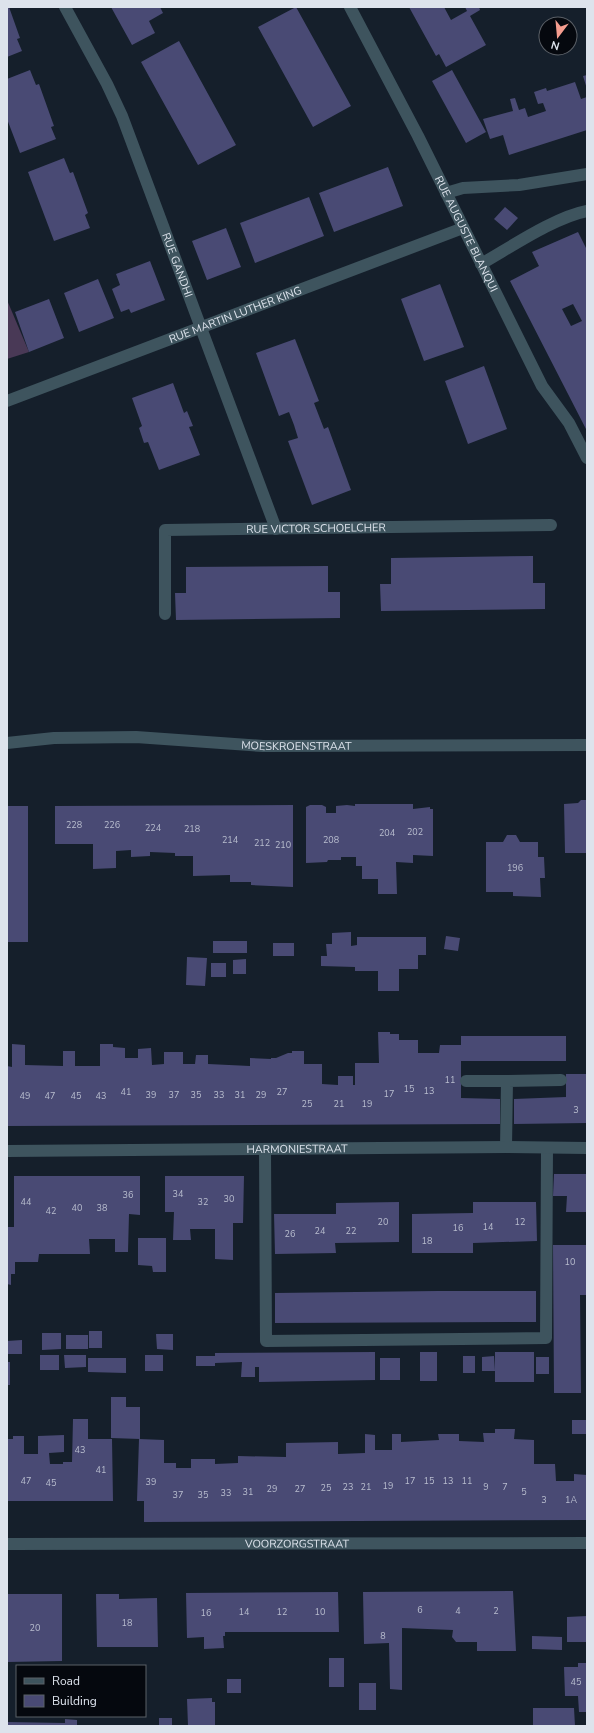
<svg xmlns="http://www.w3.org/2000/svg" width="594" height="1733" font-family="'Nunito Sans',sans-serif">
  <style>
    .green { fill: #493956 }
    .building { fill: #494a74; fill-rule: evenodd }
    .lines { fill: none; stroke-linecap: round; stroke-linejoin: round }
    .service { stroke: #3e545e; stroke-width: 12 }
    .minor { stroke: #3e545e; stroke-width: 12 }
    .tertiary { stroke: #3e545e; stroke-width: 12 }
    .labels { text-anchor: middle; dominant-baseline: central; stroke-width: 3; stroke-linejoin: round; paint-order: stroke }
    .number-label { font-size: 9px; fill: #b8bdce }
    .street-label { font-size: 11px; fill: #dde3ec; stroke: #05080e }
  </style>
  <rect width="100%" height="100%" fill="#151f2b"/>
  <!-- green -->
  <path class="green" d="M7 300 29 352 7 359Z"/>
  <!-- building -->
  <path class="building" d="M7 7H9L20 38 17 39 22 51 7 57Z
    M111 7H160L163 13 149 21 155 33 132 45Z
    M296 7 351 106 313 127 258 27Z
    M409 7H444L451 20 467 11 465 7H479L480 10 470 16 486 45 446 67 439 54 436 56Z
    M179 41 236 145 198 165 141 62Z
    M30 70 36 85 39 84 54 126 51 127 56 139 20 153 7 119V79Z
    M452 70 486 132 466 143 432 81Z
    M587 75V89L583 76Z
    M575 82 581 99 587 97V130L509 155 503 135 490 139 483 119 513 111 510 99 515 98 519 110 525 108 528 117 546 111 543 103 538 104 534 92 546 88 547 91Z
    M64 158 70 173 73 172 88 213 85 215 90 228 54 241 28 172Z
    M388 167 403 206 334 232 319 193Z
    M309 197 324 236 255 263 240 223Z
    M505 207 518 218 507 230 494 219Z
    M226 228 241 267 207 280 192 241Z
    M578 232 587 250V431L510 281 539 266 532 252ZM573 304 582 321 571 326 562 309Z
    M150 261 165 300 131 313 129 309 121 312 112 289 120 285 116 274Z
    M98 279 114 318 79 332 64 293Z
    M440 284 464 347 424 361 401 299Z
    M49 299 64 338 29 352 15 312Z
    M295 339 319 401 314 403 324 429 328 427 351 490 312 505 288 441 298 438 294 425 289 412 279 416 256 353Z
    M484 366 507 429 468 444 445 381Z
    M173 383 184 413 187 411 193 426 189 427 200 455 159 470 148 442 144 443 139 428 142 426 132 398Z
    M533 556V583H545V609L381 611 380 584H391V558Z
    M328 566V592H340V618L176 620 175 593H186V567Z
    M581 800H587V853H565L564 804 578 803Z
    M355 804H413V809L430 807V809H433V856L413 855V863L396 862 397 894H378V879H362V866H356V857H341V860H328L327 862 306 863V807L310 805H322L326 807V813H336V806L347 805 355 806Z
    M293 805V887L251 885V882H230V875L193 876V856H175V853L150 852V856L131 857V850L116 851V868L93 869V844H55V806Z
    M7 806H28V942H7Z
    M507 835H516L520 842H538V857H544L545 878H540L541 897 513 896V892H486V842H503Z
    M351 932V946L357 945V937H426V955H418V969H399V991H378V971H355V967L321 966V956H327L326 944H332V933Z
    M446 936 460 938 458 951 444 949Z
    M213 941H247V953H213Z
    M273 943H294V956H273Z
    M187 957 207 958 205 986 186 985Z
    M246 959V974H233V960Z
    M211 963H226V977H211Z
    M378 1032H390V1034H399V1040H418V1053H439L440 1045H461V1036H566V1061H461V1098L500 1099V1124L7 1126V1066L12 1067V1044L25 1045V1065L63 1066V1051H75V1066H100V1044H113V1047L125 1048V1058H138V1049L151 1048 152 1065 164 1064V1052H183V1064H195L196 1055H208V1064L250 1066V1058L271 1059V1058H276L288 1053H292V1051H304V1064H322V1084L338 1085V1076H353V1085H355V1063H379Z
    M566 1074H587V1123L514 1124V1099L566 1097Z
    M554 1174H587V1212H566L567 1196H553Z
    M14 1176H140V1215L129 1214 128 1252H115V1239H89L90 1254H39L38 1262H15V1274H11V1285L7 1284V1227H14Z
    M165 1176H244L243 1223H233V1260L215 1259V1229H190L191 1240H173L174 1212H165Z
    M399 1202V1242L335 1243 336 1253 275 1254 274 1214H336V1203Z
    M473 1202H536L537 1241 473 1243V1253H412V1214L473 1213Z
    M138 1238H166V1272H153L152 1266 138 1265Z
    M553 1245H587V1295H580L581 1393H554Z
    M437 1291H536V1322L275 1323V1293Z
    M89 1331H102V1348H89Z
    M42 1333H61V1349L42 1350Z
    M156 1334H173V1350L157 1349Z
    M66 1335H88V1349H66Z
    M22 1340V1354H7V1341Z
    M375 1352V1380L259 1382V1367H255V1377H241L242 1362 215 1363V1366H196V1356H215V1353Z
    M420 1352H437V1381H420Z
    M495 1352H534V1382H495Z
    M40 1355H59V1370H40Z
    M64 1355H86V1367L65 1368Z
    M145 1355H163V1371H145Z
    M463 1356H475V1373H463Z
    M494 1356 495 1371H482V1357Z
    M536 1357H549V1374H536Z
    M88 1358H126V1373L88 1372Z
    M380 1358H400V1380H380Z
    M7 1362H10V1385H7Z
    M111 1397H126V1407H140V1439L111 1438Z
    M73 1419H88V1439H112L113 1501H7V1439H13V1436H24V1454H38V1436L64 1435V1452L49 1453 50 1464H63V1462H72Z
    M572 1420H587V1434H572Z
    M495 1429H515L514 1439 534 1440V1464H555L556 1481H574V1474L587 1475V1520L144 1522V1501H137L139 1439 164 1440V1463H176V1468H191V1459H215V1464L238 1463V1456L286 1457V1443L338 1442V1454L365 1453V1434L375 1435V1450H392V1434H401V1442L439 1440 438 1434H459V1441L484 1442 483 1433H495Z
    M513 1591 516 1651H477V1642H456L452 1637 453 1630 402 1628V1690L390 1689 389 1643 364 1644 363 1592Z
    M338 1592 339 1632H225V1636H223L224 1648 204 1649V1637L187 1638 186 1593Z
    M7 1594H62V1661L7 1662Z
    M96 1594H119V1599L157 1598 158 1647H97Z
    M587 1616V1642H567V1617Z
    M532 1636 562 1637V1650L532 1649Z
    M329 1658H344V1687H329Z
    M578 1663H587V1712H579L578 1696H565L564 1667H578Z
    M227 1679H241V1693H227Z
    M359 1683H376V1710H359Z
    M212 1698V1702H215V1726H188L187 1699Z
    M533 1708H574L575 1726H533Z
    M159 1718H172V1726H159Z
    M65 1719 77 1720V1726H7V1722L65 1723Z"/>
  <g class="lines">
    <!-- service -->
    <path class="service" d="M466 1081H507
      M506 1147 507 1081 561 1080
      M265 1149 266 1341 546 1338 547 1148"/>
    <!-- minor -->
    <g class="minor">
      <path id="s1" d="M65 7 107 84 122 116 276 529"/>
      <path id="s2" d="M350 7 418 136 542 386 569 423 587 458"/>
      <path d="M446 193 463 188 519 185 587 174"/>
      <path d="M481 264C511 247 555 217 587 211"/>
      <path id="s3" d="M7 401 463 228"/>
      <path id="s4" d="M165 614V530L551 525"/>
      <path id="s5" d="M7 1151 506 1147 587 1148"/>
      <path id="s6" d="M7 1544 587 1543"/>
    </g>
    <!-- tertiary -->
    <path class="tertiary" id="s7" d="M7 743 54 738 136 737 263 746 587 745"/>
  </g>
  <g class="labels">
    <!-- number labels -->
    <g class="number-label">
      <text x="74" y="825">228</text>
      <text x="112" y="825">226</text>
      <text x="153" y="828">224</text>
      <text x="192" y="829">218</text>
      <text x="415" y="832">202</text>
      <text x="387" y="833">204</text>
      <text x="230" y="840">214</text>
      <text x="331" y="840">208</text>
      <text x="262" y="843">212</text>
      <text x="283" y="845">210</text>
      <text x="515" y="868">196</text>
      <text x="450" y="1080">11</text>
      <text x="409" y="1089">15</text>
      <text x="429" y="1091">13</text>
      <text x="126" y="1092">41</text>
      <text x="282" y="1092">27</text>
      <text x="389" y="1094">17</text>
      <text x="151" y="1095">39</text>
      <text x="174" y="1095">37</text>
      <text x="196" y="1095">35</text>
      <text x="219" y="1095">33</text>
      <text x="240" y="1095">31</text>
      <text x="261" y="1095">29</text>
      <text x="25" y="1096">49</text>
      <text x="50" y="1096">47</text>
      <text x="76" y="1096">45</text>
      <text x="101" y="1096">43</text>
      <text x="307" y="1104">25</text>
      <text x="339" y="1104">21</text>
      <text x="367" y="1104">19</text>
      <text x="576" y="1110">3</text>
      <text x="178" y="1194">34</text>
      <text x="128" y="1195">36</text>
      <text x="229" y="1199">30</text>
      <text x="26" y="1202">44</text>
      <text x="203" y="1202">32</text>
      <text x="77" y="1208">40</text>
      <text x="102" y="1208">38</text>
      <text x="51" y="1211">42</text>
      <text x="383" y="1222">20</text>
      <text x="520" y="1222">12</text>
      <text x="488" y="1227">14</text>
      <text x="458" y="1228">16</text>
      <text x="320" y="1231">24</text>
      <text x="351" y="1231">22</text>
      <text x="290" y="1234">26</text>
      <text x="427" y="1241">18</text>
      <text x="570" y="1262">10</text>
      <text x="80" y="1450">43</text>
      <text x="101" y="1470">41</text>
      <text x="26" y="1481">47</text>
      <text x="410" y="1481">17</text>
      <text x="429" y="1481">15</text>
      <text x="448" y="1481">13</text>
      <text x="467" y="1481">11</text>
      <text x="151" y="1482">39</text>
      <text x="51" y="1483">45</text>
      <text x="388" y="1486">19</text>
      <text x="348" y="1487">23</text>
      <text x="366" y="1487">21</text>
      <text x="486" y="1487">9</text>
      <text x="505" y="1487">7</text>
      <text x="326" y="1488">25</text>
      <text x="272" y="1489">29</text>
      <text x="300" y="1489">27</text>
      <text x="248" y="1492">31</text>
      <text x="524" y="1492">5</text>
      <text x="226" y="1493">33</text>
      <text x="178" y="1495">37</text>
      <text x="203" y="1495">35</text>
      <text x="544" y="1500">3</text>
      <text x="571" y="1500">1A</text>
      <text x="420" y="1610">6</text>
      <text x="458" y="1611">4</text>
      <text x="496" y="1611">2</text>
      <text x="244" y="1612">14</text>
      <text x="282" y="1612">12</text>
      <text x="320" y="1612">10</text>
      <text x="206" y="1613">16</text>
      <text x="127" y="1623">18</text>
      <text x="35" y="1628">20</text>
      <text x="383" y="1636">8</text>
      <text x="576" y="1682">45</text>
    </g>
    <!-- street labels -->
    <g class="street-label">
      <text stroke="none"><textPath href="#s2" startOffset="255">RUE AUGUSTE BLANQUI</textPath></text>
      <text stroke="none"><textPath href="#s1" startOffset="282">RUE GANDHI</textPath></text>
      <text stroke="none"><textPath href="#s3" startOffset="244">RUE MARTIN LUTHER KING</textPath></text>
      <text stroke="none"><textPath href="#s4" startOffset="235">RUE VICTOR SCHOELCHER</textPath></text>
      <text stroke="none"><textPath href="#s7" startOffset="290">MOESKROENSTRAAT</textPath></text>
      <text stroke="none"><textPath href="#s5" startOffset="290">HARMONIESTRAAT</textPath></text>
      <text stroke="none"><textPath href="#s6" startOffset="290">VOORZORGSTRAAT</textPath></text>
    </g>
  </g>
  <!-- border -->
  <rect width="594" height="1733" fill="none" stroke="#dde3ec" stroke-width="16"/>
  <!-- legend -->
  <rect x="16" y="1665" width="130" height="52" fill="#05080e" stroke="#5b6067"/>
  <rect x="24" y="1678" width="20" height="6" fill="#3e545e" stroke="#5b6067"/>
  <text x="52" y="1685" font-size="12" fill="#dde3ec">Road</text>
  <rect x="24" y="1695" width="20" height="12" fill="#494a74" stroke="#5b6067"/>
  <text x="52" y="1705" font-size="12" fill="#dde3ec">Building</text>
  <!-- north arrow -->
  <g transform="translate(558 36) rotate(196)"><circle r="19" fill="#05080e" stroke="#5b6067"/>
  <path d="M0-3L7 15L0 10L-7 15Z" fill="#f59d8f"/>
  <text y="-6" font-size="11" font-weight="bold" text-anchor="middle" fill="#dde3ec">N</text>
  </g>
</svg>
